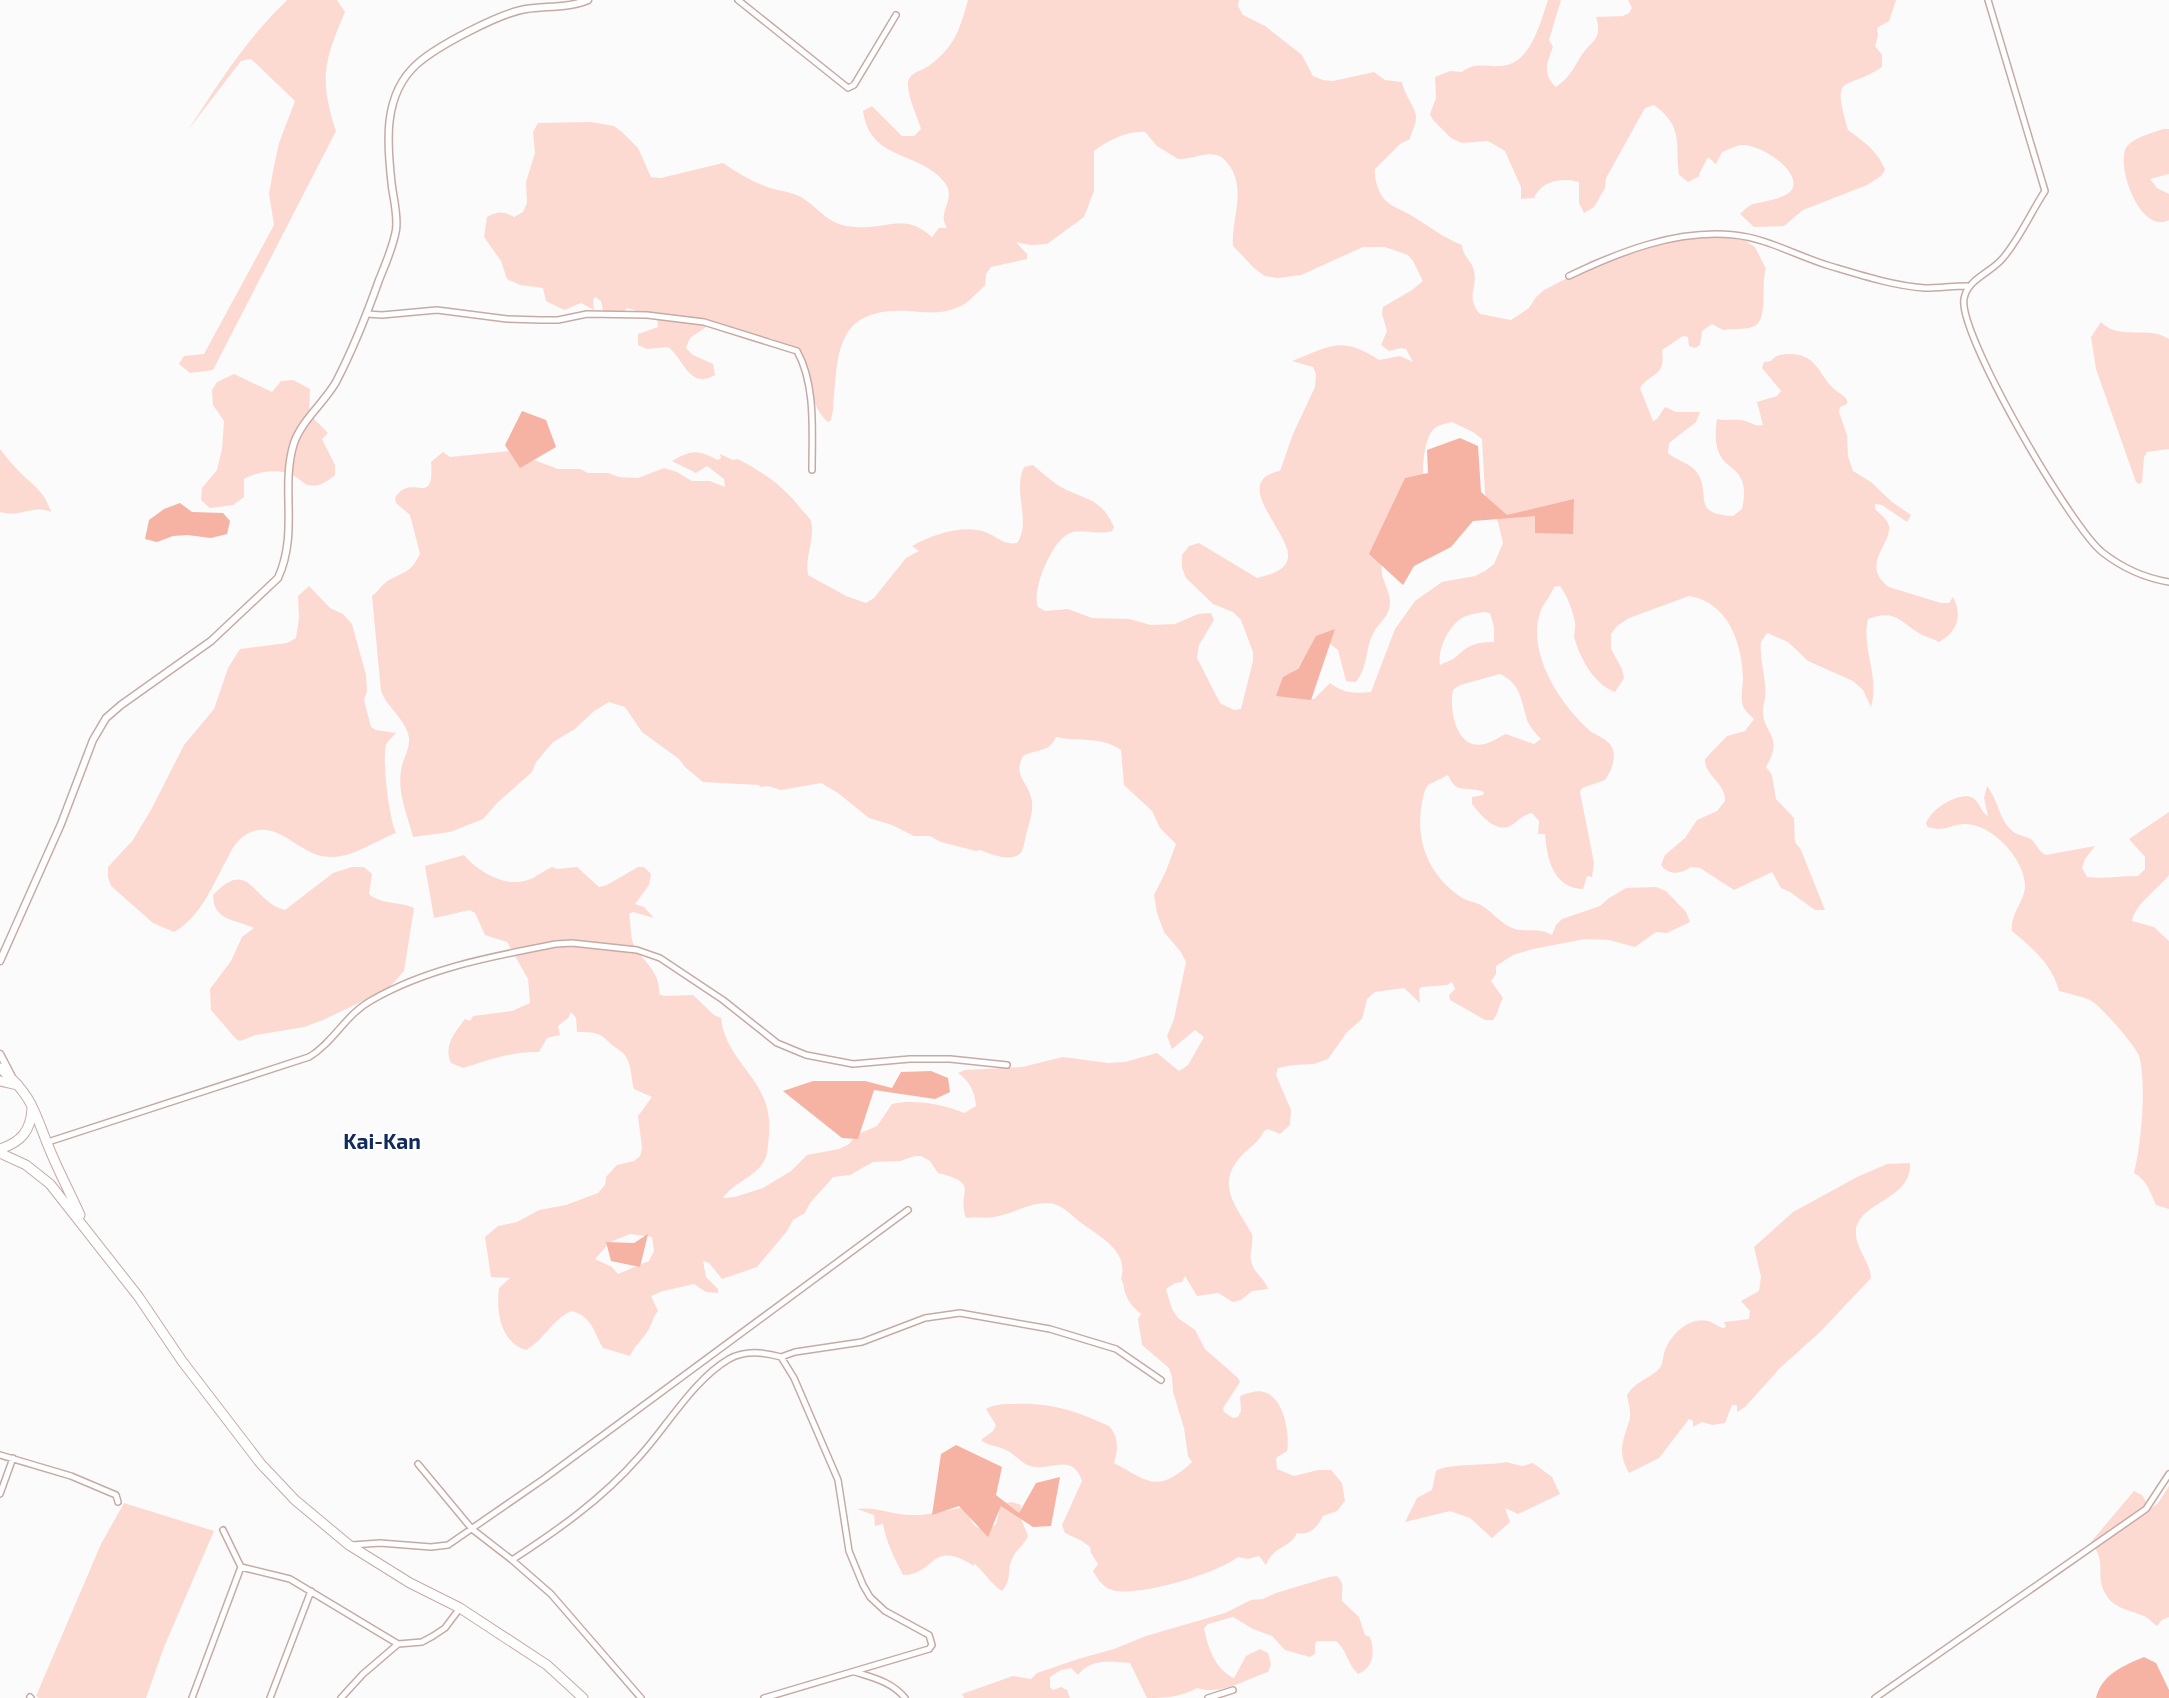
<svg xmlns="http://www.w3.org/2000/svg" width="2169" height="1698" font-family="'Exo 2',sans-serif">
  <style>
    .green { fill: #fddad1; fill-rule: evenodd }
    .water { fill: #f6b2a2 }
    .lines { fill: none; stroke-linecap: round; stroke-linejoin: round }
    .minor-casing { stroke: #c6aba5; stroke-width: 8 }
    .tertiary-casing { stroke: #c6aba5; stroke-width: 9 }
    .trunk-casing { stroke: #c6aba5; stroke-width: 11 }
    .minor { stroke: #fff; stroke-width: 5 }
    .tertiary { stroke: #fff; stroke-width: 6 }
    .trunk { stroke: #fff; stroke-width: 9 }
    .labels { text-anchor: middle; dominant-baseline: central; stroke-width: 5; stroke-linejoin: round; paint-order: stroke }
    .neighbourhood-label { font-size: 21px; font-weight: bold; fill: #102b60; stroke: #fff }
  </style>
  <rect width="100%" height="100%" fill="#fbfbfb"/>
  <!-- green -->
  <path class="green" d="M287 0H337L345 12C324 61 319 79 336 131L213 370 190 373 179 364 184 356 204 354 274 225 269 194 273 171 279 143 295 101 251 59 241 61 188 130C220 81 245 41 287 0Z
    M968 0H1239L1238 6 1243 15 1265 26 1302 55 1313 76 1323 80 1333 81 1374 72 1385 80 1402 82C1404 95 1414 104 1416 116 1417 123 1411 132 1410 139L1400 144 1375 169C1374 179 1378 192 1385 200 1393 208 1405 211 1414 217 1430 227 1444 238 1462 245 1463 258 1472 260 1474 271 1478 289 1465 296 1480 314L1511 320 1529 308 1536 297 1544 290 1579 272 1590 261 1661 237 1686 233 1744 240 1755 247 1766 269C1760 283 1770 323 1752 327 1744 330 1733 328 1723 330L1712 324 1702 331 1700 345 1695 348 1689 346 1688 337 1683 336 1662 350C1666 378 1650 372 1640 388L1653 421 1657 419 1665 407 1676 412H1700L1696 422 1669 443 1668 453C1677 461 1688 462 1696 471 1713 494 1689 514 1733 516L1742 509C1744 499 1746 486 1740 477 1737 471 1729 466 1724 461 1714 449 1715 433 1717 419 1726 421 1733 419 1741 420 1750 421 1754 427 1763 425L1757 402 1777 396 1781 391 1762 368 1764 362 1771 361C1776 354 1783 354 1792 354 1817 355 1819 375 1834 389 1839 393 1844 395 1847 400V404L1840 407 1839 412 1847 435 1848 456 1853 471 1871 482 1892 502 1911 515 1907 522 1882 505 1875 504V509C1880 514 1887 518 1889 526 1892 544 1859 565 1889 587L1941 603H1949L1953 597C1963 616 1957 632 1939 642 1931 638 1923 636 1917 632 1897 619 1894 610 1868 619 1861 648 1880 676 1871 707L1863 690 1853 681 1808 661 1788 642 1767 633 1761 642C1759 660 1767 679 1765 698 1765 702 1763 705 1763 709 1762 735 1785 734 1766 767L1772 775 1776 799 1794 818 1795 842 1801 850 1825 910H1815L1790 892 1781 888 1772 872 1734 890 1700 868 1691 867C1681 874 1669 876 1661 865L1665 855 1685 838 1697 820 1717 811 1725 801C1726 783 1704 775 1705 759L1727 736 1745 731 1754 719C1750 715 1745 711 1743 706 1740 698 1743 686 1743 678 1742 643 1728 602 1689 596L1629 618 1617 626 1611 634V649L1622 669 1624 678 1615 692C1595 685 1581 660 1575 640 1573 634 1576 629 1575 623 1573 611 1567 595 1560 586L1554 587C1551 595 1544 603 1541 610 1525 651 1560 704 1589 730 1596 736 1610 739 1613 750 1616 760 1611 771 1605 780L1582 788 1580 792 1594 863 1592 877 1587 876 1583 889C1553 888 1547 859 1545 834H1538L1539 821 1532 813C1522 815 1517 823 1508 827 1493 831 1479 813 1472 804V797L1483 795 1484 792C1467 785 1457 796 1448 775L1428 785 1425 790C1412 833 1425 875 1464 899 1471 902 1479 903 1484 907 1493 913 1500 922 1510 927 1524 934 1536 926 1552 935L1556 925 1562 919 1600 906 1609 898 1626 888 1656 887 1666 891 1686 912 1690 922 1667 933 1656 932 1635 947 1609 940 1585 939 1533 949 1513 955 1496 966V974L1491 981 1503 998C1498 1006 1499 1013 1493 1020H1485L1450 1000 1449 995 1455 989 1452 982 1447 985 1421 987 1419 990 1420 1003 1404 988 1375 992 1367 999 1362 1019 1347 1032 1328 1059 1314 1064 1293 1065 1278 1068 1276 1075 1291 1110 1290 1125 1280 1134 1268 1129 1264 1131C1259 1142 1250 1147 1242 1155 1214 1185 1237 1207 1252 1234 1254 1245 1248 1253 1252 1264 1255 1274 1265 1279 1268 1289L1252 1291 1241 1300 1233 1302 1218 1293 1197 1296 1185 1276 1182 1282 1175 1283 1166 1289 1172 1309 1178 1318 1195 1330 1205 1349 1238 1378 1240 1382 1223 1408 1224 1412 1233 1418 1238 1417 1241 1411 1240 1397 1242 1395C1249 1393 1258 1390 1264 1392 1284 1397 1290 1434 1287 1451L1276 1458 1277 1469 1294 1476 1318 1470H1331L1342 1483 1345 1501 1337 1511 1323 1516C1317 1528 1310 1535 1297 1533 1289 1549 1273 1546 1266 1565L1259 1556 1248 1559 1238 1557C1218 1573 1137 1598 1112 1590 1103 1587 1098 1580 1093 1571L1098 1564 1091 1553 1090 1547 1082 1541 1065 1533 1062 1525 1082 1481C1073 1454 1054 1469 1035 1467 1022 1466 1017 1455 1006 1450 997 1445 989 1447 981 1440L993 1431 996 1425 986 1409C995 1404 1003 1404 1013 1404 1051 1402 1076 1411 1109 1426 1119 1437 1118 1450 1114 1463 1149 1482 1158 1494 1192 1462L1188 1456 1184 1428 1173 1392 1172 1377 1169 1368 1142 1345 1138 1319 1141 1314C1135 1309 1129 1303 1126 1295 1123 1289 1125 1285 1121 1279 1129 1252 1102 1238 1084 1225 1071 1216 1064 1204 1047 1203 1028 1203 1012 1214 994 1217 984 1219 976 1216 966 1218 956 1191 982 1184 938 1173L930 1161 921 1156H915L900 1161 873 1162 850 1175 833 1177C823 1190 810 1199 805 1213L793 1220 787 1231 757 1267 722 1279 709 1263 703 1261 706 1277 718 1289V1293L706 1292 694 1284 663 1291 651 1296 658 1311C652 1318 652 1325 647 1332 641 1341 634 1347 630 1356L603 1348C593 1331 592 1316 571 1311 551 1321 545 1339 526 1350 500 1342 496 1312 499 1288L510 1278 491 1277 485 1237 498 1226 517 1222 539 1210 566 1205 598 1193 605 1185 606 1177 617 1165 634 1161 640 1156 642 1148 638 1116 652 1097 634 1089C631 1080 632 1070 628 1061 625 1052 618 1050 612 1045 598 1031 597 1033 577 1032L576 1018 571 1012 568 1018 558 1026 560 1035 547 1038 539 1052C513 1051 488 1060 463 1068L451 1063C443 1045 455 1033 465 1019L470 1021 473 1016 512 1011 530 1003 528 979 507 942 485 935 475 913 470 910 434 918 425 866 464 855C479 873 509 890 533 878 540 874 545 870 552 867L558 869 577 867 599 887 607 885 638 867H644L651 874 649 885 635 904 644 907 654 918 633 912 629 914C631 922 630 934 633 943 640 960 661 970 659 994L664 996 693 995 714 1015 721 1018C726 1065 774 1079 769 1135 768 1143 768 1150 766 1157 758 1177 734 1181 723 1198L735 1197 763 1188 791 1171 807 1155 839 1149 849 1144 856 1135 877 1126 892 1104C913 1099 944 1104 964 1113L976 1106C975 1093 970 1081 958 1073L965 1070 1022 1067 1063 1057 1108 1063 1125 1062 1157 1053 1179 1071 1188 1065 1204 1037 1195 1030 1172 1049 1167 1036 1174 1019 1186 962 1181 952 1164 932 1157 913 1154 895 1166 871 1176 844 1160 828 1152 811 1124 785 1121 750C1102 736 1077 742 1056 737 1049 753 1038 748 1023 756 1012 777 1030 782 1032 802 1033 813 1029 824 1026 835 1025 839 1024 847 1022 851 1014 864 991 854 980 850L976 851 941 842 930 836H914L892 825 869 818 838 793 821 783 781 790 768 786 760 787 759 785 703 782 686 768 679 759 642 732 625 707 609 702 594 711 575 729 553 742 536 762 532 772 498 802 483 819 450 832 413 837C408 816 397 793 401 771 402 760 410 750 409 738 406 719 387 708 381 691L372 596C378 592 382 584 389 580 406 571 410 573 420 554L410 515 396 503 395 498C411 471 435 510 431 462L443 452 450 457 510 451 558 469H580L588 473H608L619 477 638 478 664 468 677 472 692 481H710L725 487 724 479 707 466 696 473 672 461C691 450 697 449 718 460L721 458 720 454 733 460 738 459C764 473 784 486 801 509 806 515 812 518 812 527 813 543 805 558 808 575L846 596 866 603 874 598 906 558 919 551 912 546C931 535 960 525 982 531 994 534 1004 546 1017 543 1032 522 1012 491 1024 467L1033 465C1040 471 1048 478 1056 484 1081 500 1100 495 1114 527L1112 531C1098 536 1080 527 1068 534 1052 542 1031 590 1038 607L1045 611 1068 609 1092 618 1129 619 1151 625 1175 624 1198 614 1211 613 1214 620 1199 645 1197 658 1220 703 1234 710 1241 709 1253 661V652L1241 620 1233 612 1213 604 1186 578 1182 568V555L1189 546 1199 543 1257 578C1268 575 1285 572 1288 558 1292 534 1228 481 1280 471L1293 434 1315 387 1316 374 1313 367 1292 361C1330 346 1342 335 1379 360L1400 356 1413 362 1406 349 1401 348 1389 351 1381 345 1387 331 1382 314 1383 307 1412 290 1423 281 1413 261 1408 255 1385 247H1363L1301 275 1277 278 1265 276 1255 269 1233 246C1231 218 1247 191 1229 165 1225 160 1222 156 1216 155 1204 152 1190 160 1178 159L1157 146 1145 132C1128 130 1107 141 1094 151V191L1084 217 1047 244 1030 245 1016 242 1027 254V259L991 267 986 274 985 286C975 293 970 303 956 308 939 315 925 312 908 311 834 307 838 354 833 410L831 420 828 422C809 407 812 374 795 353 790 346 778 342 771 338L758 341 712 323 690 338 686 348 693 355 713 364 715 375C689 390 685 360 668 347L647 349 638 345V334L658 327 657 317 627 308 622 314 609 315 603 311 601 301 595 297 593 300 594 310 581 303 564 310 546 301 543 288 520 285 507 279 501 261 484 237 487 217C497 211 504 211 514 217L523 212 527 203 526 182 535 153 533 132 538 123 591 122 614 126 622 132 638 148 651 177 661 178 723 163C738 173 752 182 770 188 780 191 792 192 801 197 822 210 827 226 857 227 890 229 904 212 932 237L939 228H947C936 212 957 200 945 183 920 150 870 162 863 111L872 106 902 136H914L921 129C917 116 909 100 908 86 907 72 921 72 930 65 955 46 960 29 968 0ZM1452 422 1473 432 1482 439 1485 494 1498 522 1503 543 1494 564 1485 571 1475 576 1442 582 1415 601 1395 629 1371 692C1355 694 1343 693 1330 683L1314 699 1295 697 1292 678 1310 648 1329 643 1338 650 1346 681 1356 682C1370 663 1364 650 1374 632 1379 622 1389 617 1390 604 1391 590 1379 579 1382 563 1389 538 1415 511 1423 487 1425 482 1423 476 1423 471 1423 460 1425 444 1430 434 1435 425 1443 424 1452 422ZM1483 612 1490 613 1494 627V642C1476 642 1468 645 1456 657 1451 661 1445 662 1440 665 1437 649 1450 622 1466 616 1471 614 1478 613 1483 612ZM1500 674C1521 684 1521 700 1527 720 1530 727 1536 734 1541 739L1534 744 1506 734C1499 737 1492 742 1485 744 1456 751 1449 710 1453 690L1460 685ZM630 1234 652 1237 654 1251 649 1261 618 1274 612 1267 595 1259 610 1242Z
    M1548 0H1561L1549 40 1553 47C1547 62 1542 75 1556 87 1569 78 1573 69 1581 56 1592 39 1603 41 1596 17L1623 16 1629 13 1632 8 1628 0H1896L1889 21 1877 28 1878 36 1875 46 1882 55V67C1844 92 1831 71 1848 130 1863 141 1878 151 1885 170L1881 176 1867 185 1803 210 1784 226 1754 227 1740 214C1744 210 1748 206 1753 204 1762 201 1790 199 1793 187 1798 168 1759 144 1742 145 1736 145 1728 150 1722 152L1716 164 1708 157 1699 174 1700 176 1688 182 1679 175C1675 143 1684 127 1654 105L1645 108 1606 178 1605 188 1594 207 1584 213 1579 203V182C1561 177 1541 181 1534 198L1521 199V187L1505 151 1488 141 1462 143 1451 138 1433 120 1430 114 1436 98 1435 77 1450 71 1462 72C1475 62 1484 67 1499 66 1530 66 1540 24 1548 0Z
    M2163 129H2169V174L2150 179 2157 188 2169 194V220C2140 236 2113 161 2128 145 2136 137 2152 133 2163 129Z
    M2101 322C2119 341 2148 325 2169 339V449L2147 452 2144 457 2142 482 2139 484 2136 482 2096 369 2091 337Z
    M234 374 272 392 281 381 293 380 310 389 309 414 328 433 322 439 335 465V475C328 481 318 488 308 485 304 484 299 478 294 476 280 468 258 471 244 479V497L233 505 210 508 201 500 202 488 217 470 222 449 224 421 213 405 212 390 217 382Z
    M0 449C5 455 10 462 15 467 30 484 44 489 51 512 32 504 22 518 0 512Z
    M309 586 330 608 343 614 352 624 366 675 367 691 364 700 371 727 376 730 396 733C393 737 388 740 386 745 382 761 389 818 396 833 375 841 354 857 331 857 299 858 279 817 247 834 236 840 232 849 227 859 213 884 201 917 174 932L153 923 111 886 108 877V867L133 840 152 808 184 745 214 709 228 668 240 649 287 643 296 638 299 618 298 596Z
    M1987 786C1999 801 1999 822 2015 833 2020 836 2026 836 2031 839 2037 844 2038 851 2046 855L2095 846 2085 859 2082 868 2087 877C2105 879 2120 876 2138 876L2145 869V857L2129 839 2169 812V875C2159 888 2134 905 2132 921L2154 927 2169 941V1209L2156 1205C2150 1192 2147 1180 2134 1173 2141 1146 2147 1084 2139 1056 2136 1046 2099 1004 2090 1000 2081 996 2069 994 2059 991 2052 964 2032 948 2012 931 2010 913 2025 902 2025 885 2024 858 1991 823 1964 824 1949 825 1945 832 1928 827L1926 824C1929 810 1960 790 1973 798 1980 803 1981 812 1988 816L1984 798Z
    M352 867H364L372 874 369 894C382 905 399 901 414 908L404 971 388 989 323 1020 304 1027 256 1035 240 1041 236 1039 211 1010 210 989 231 961 242 937 254 928C235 919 213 921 213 895 250 856 252 902 285 910L333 873Z
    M1910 1163C1912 1200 1860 1201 1856 1230 1854 1247 1870 1261 1871 1278L1821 1331 1780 1368 1745 1407 1737 1412V1405H1732L1725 1423 1712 1425 1702 1422 1693 1427V1421L1689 1419 1659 1458 1629 1473C1616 1450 1624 1440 1630 1418 1631 1411 1628 1402 1627 1395 1635 1382 1646 1380 1657 1371 1664 1365 1662 1358 1665 1350 1671 1334 1690 1316 1708 1321 1713 1322 1717 1326 1723 1328L1726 1327 1724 1322 1749 1319 1750 1311 1741 1301 1759 1291 1761 1277 1754 1247 1793 1212 1857 1177 1887 1164Z
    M1506 1462 1522 1466 1533 1463 1552 1477 1560 1494 1518 1514 1505 1508 1510 1522 1492 1538 1470 1518 1450 1511 1405 1522 1417 1498 1432 1490 1436 1471C1447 1463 1489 1466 1506 1462Z
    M2169 1486V1617L2162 1620 2157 1626C2153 1623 2148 1618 2144 1616 2128 1609 2111 1609 2103 1589 2096 1571 2107 1563 2091 1542L2134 1491 2142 1495 2150 1509 2158 1503Z
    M1012 1502 1021 1505 1020 1516 1028 1536C1024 1546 1015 1550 1012 1559 1006 1572 1013 1578 1002 1591 991 1584 984 1572 974 1563V1566C930 1538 936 1575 903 1575 895 1559 886 1542 883 1524L875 1526 874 1515 857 1509C876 1506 892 1515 911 1515 928 1516 944 1510 961 1508 976 1519 967 1528 988 1530L996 1524 1001 1504Z
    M124 1503 214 1531 164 1647 146 1698H39L36 1696 101 1544Z
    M1337 1576C1346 1585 1341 1591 1342 1601L1359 1617 1365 1635 1370 1637C1375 1651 1374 1668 1358 1674 1348 1665 1346 1649 1336 1641H1317L1315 1644V1654L1310 1657 1285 1650 1272 1636 1253 1629 1233 1617 1208 1624 1204 1628C1208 1648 1215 1669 1234 1678L1246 1656 1260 1649 1268 1653 1271 1664 1268 1672C1245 1679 1223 1696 1197 1688 1182 1697 1164 1698 1147 1698L1130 1663C1111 1662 1091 1658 1078 1675L1071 1668 1061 1670 1050 1677V1687L1053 1690 1061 1687 1067 1690 1070 1698H964L962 1694 1013 1676 1031 1679 1037 1673 1078 1659 1114 1649 1146 1636 1225 1613 1251 1600 1263 1599 1276 1593 1329 1577Z"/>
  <!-- water -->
  <path class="water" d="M522 411 546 420 556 447 520 468 505 445Z
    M1460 438 1478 446 1481 492 1507 515 1574 499 1573 534 1535 533V516L1473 521 1451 547 1414 566 1403 585 1369 554 1405 478 1428 473 1427 450Z
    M180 503 192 512 223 513 230 521 227 534 211 538 187 535 173 536 157 542 145 539 149 520 164 509Z
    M1335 629 1311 700 1276 696 1283 677 1298 669 1316 636Z
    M931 1071 948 1078 950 1092 935 1099 874 1090 858 1139 842 1138 783 1091 813 1081H865L892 1088 901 1072Z
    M648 1234 640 1267 611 1261 606 1242 634 1243Z
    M956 1445 1002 1467 996 1495 1019 1513 1036 1483 1060 1477 1051 1526 1033 1527 1001 1506 988 1537 959 1506 932 1515 941 1454Z
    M2144 1657 2156 1663 2169 1690V1698H2096C2102 1674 2123 1666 2144 1657Z"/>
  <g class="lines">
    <!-- minor casing -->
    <g class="minor-casing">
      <path id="minor" d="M738 0 848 88 854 85 896 15
        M1988 0 2045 191C2031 212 2020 238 2003 258 1991 273 1967 279 1964 299 1958 334 2071 527 2102 552 2121 567 2145 578 2169 582
        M1569 276C1619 252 1677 229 1734 235 1767 238 1799 257 1830 266 1860 275 1894 286 1925 288 1939 288 1953 286 1967 286
        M367 314 382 315 437 310 507 319 540 320H558L587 314 647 315 704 322 797 351C816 385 812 432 812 470
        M48 1142 309 1057C333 1043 346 1014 372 1000 427 968 494 956 556 944L572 943 637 950 660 958 723 1000 777 1043 806 1055 853 1064 910 1059H950L1007 1065
        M781 1357 795 1352 862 1342 925 1318 960 1313 1050 1329 1116 1349 1161 1380
        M0 1455 71 1476 116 1495 118 1502
        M418 1464 472 1529 512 1560 551 1594 641 1698
        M0 1494 13 1458
        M223 1530 241 1567 290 1579 398 1644
        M352 1545 380 1543 431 1547 448 1545 545 1478 908 1210
        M512 1560C558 1530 602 1499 638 1458 666 1428 693 1380 729 1359 745 1350 764 1352 781 1357L794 1378 838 1480 849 1551 863 1585 870 1597 885 1611 929 1635 932 1645 929 1649 764 1698
        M855 1672C874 1678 892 1682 905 1698
        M30 1697 31 1698
        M192 1698 241 1567
        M270 1698 311 1591
        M341 1698 363 1674 398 1644 422 1642 433 1636 445 1628 460 1608
        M1208 1698 1233 1690
        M1875 1698 2146 1509 2169 1474"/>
    </g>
    <!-- tertiary casing -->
    <g class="tertiary-casing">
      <path id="tertiary" d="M0 961 61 824 93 740 106 718 121 705 211 641 278 578C299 532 280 487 294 443 302 420 324 403 336 382 353 349 367 314 379 280 386 263 393 247 396 230 398 216 394 201 392 187 387 145 382 95 417 64 437 46 500 13 526 9 546 6 569 8 588 0
        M0 1054 11 1075"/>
    </g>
    <!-- trunk casing -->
    <g class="trunk-casing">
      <path id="trunk" d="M0 1068C35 1097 35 1116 52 1155 61 1176 71 1195 80 1215
        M0 1081 18 1085
        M0 1149C21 1142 31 1131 32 1108
        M0 1153 26 1165 50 1184 138 1296 182 1361 261 1464 295 1500 349 1545 410 1583 460 1608 547 1665 583 1698"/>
    </g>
    <!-- minor -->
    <use href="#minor" class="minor"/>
    <!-- tertiary -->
    <use href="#tertiary" class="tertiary"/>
    <!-- trunk -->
    <use href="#trunk" class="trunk"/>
  </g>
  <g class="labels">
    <!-- neighbourhood labels -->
    <g class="neighbourhood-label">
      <text x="382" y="1140">Kai-Kan</text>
    </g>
  </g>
</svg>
